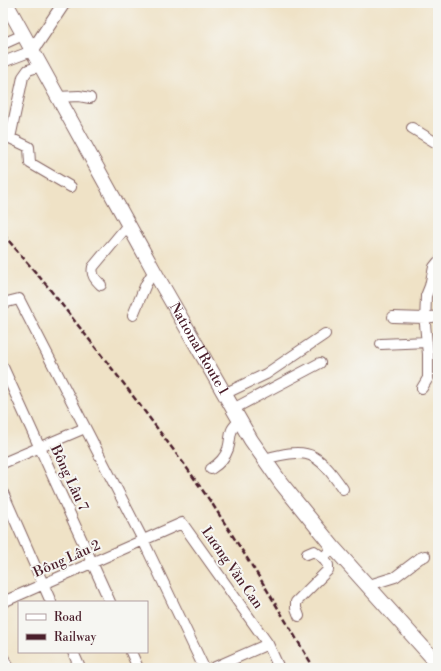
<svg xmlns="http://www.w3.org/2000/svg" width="441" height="671" font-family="'Libre Bodoni',serif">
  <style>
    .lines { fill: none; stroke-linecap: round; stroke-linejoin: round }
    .minor-casing { stroke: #846361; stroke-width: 12 }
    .major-casing { stroke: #846361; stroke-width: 14 }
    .highway-casing { stroke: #846361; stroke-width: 16 }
    .minor { stroke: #fff; stroke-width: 10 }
    .major { stroke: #fff; stroke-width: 12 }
    .highway { stroke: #fff; stroke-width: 14 }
    .rail { stroke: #4a1f2b; stroke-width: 2.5; stroke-dasharray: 6 3; stroke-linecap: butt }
    .labels { text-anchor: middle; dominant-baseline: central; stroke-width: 4; stroke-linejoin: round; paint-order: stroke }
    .street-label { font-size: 14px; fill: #4a1f2b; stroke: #f6f6f2 }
  </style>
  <rect width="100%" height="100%" fill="#f6f6f2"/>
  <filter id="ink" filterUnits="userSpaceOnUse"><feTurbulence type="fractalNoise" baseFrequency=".025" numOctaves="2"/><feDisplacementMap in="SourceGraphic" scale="8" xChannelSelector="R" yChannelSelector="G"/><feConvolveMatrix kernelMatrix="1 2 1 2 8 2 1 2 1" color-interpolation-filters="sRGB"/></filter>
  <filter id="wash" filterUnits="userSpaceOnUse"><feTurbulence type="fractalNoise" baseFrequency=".012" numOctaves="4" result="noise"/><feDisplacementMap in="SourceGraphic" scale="16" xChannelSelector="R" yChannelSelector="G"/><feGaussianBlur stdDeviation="0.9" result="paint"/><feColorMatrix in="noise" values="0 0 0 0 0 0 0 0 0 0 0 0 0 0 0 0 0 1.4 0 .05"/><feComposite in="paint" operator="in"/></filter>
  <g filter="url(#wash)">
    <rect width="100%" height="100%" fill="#efe2c6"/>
  </g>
  <g filter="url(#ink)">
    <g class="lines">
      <!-- minor casing -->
      <g class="minor-casing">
        <path id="minor" d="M3 44 23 35
          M3 62 32 51
          M57 97 79 96 90 98
          M412 128 438 144
          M3 137 10 138 29 147 30 163 71 187
          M10 138 23 77 28 70 41 66
          M101 285C95 279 91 275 93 267L128 225
          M3 303 19 299 143 540 204 668
          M133 315 146 284 154 271
          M393 317 425 318 438 316
          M381 344 427 342
          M3 367 110 602
          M422 388 428 378V354L425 324 426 296 430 286 434 267 438 262
          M224 394 266 374 325 334
          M233 409 320 363
          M265 459C279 455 300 449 314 457 326 464 335 478 343 489
          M3 463 85 428
          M211 469C219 464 225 458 228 449 232 436 227 431 240 421
          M3 493 51 602
          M307 554 314 551 323 558
          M366 586 395 577 420 558 425 556
          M3 602 182 523 268 644 279 668
          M299 616 296 608V602L328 570V565L323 558 333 547
          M73 652 80 668
          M131 652 138 668
          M213 668 268 644"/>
      </g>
      <!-- major casing -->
      <g class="major-casing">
        <path id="major" d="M32 51 64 3
          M3 659 7 668"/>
      </g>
      <!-- highway casing -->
      <g class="highway-casing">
        <g id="highway">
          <path id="s1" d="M6 3 154 271 251 440 281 483 333 547 438 664"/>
        </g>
      </g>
      <!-- minor -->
      <use href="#minor" class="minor"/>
      <!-- major -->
      <use href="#major" class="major"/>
      <!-- highway -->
      <use href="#highway" class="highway"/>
      <!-- rail -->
      <path class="rail" d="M3 234 48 287 124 384 184 464 213 505 261 580 314 668"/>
    </g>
  </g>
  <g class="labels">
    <!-- street labels -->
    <g class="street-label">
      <text stroke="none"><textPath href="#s1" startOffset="396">National Route 1</textPath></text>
      <text transform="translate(69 478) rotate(65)">Bông Lâu 7</text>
      <text transform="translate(67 559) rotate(-24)">Bông Lâu 2</text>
      <text transform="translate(232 568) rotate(55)">Lương Văn Can</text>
    </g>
  </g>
  <!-- margin -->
  <rect width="441" height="671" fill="none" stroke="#f6f6f2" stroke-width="16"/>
  <!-- legend -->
  <rect x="18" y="601" width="130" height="52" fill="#f6f6f2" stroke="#b1a0a2"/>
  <rect x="26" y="614" width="20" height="6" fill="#ffffff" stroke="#b1a0a2"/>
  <text x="54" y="621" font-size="12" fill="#4a1f2b">Road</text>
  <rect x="26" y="634" width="20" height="6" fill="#4a1f2b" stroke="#b1a0a2"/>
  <text x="54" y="641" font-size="12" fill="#4a1f2b">Railway</text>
</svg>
